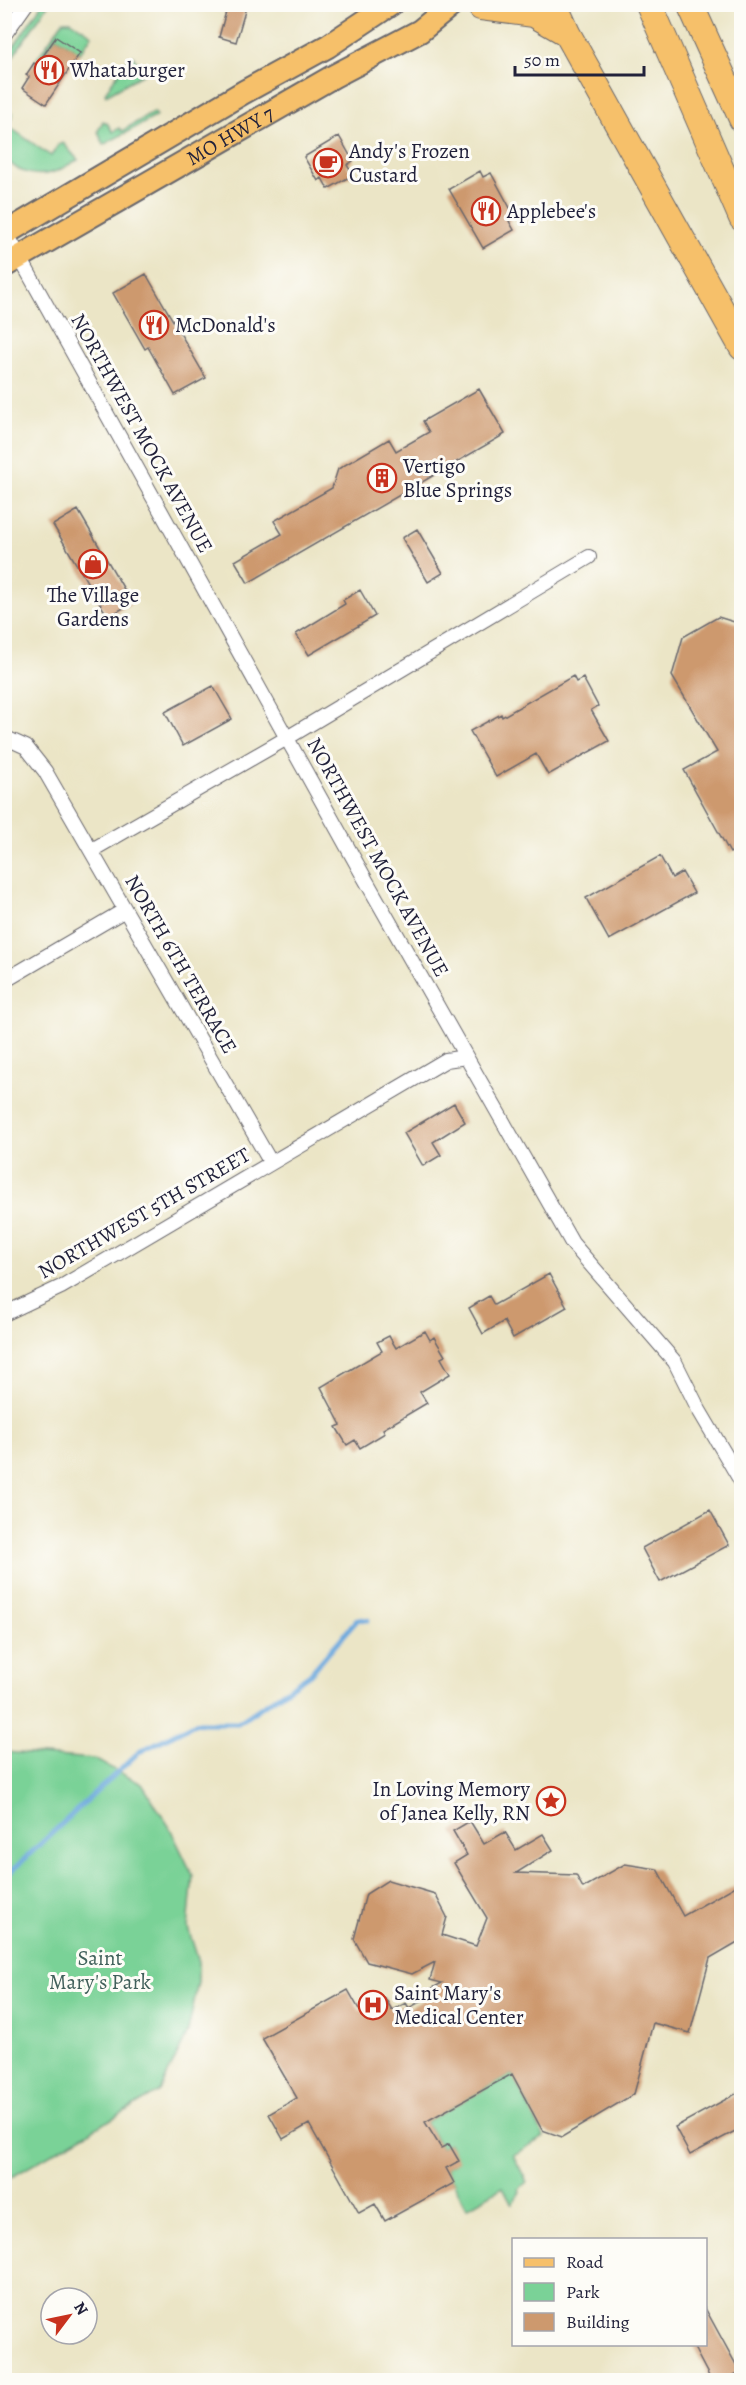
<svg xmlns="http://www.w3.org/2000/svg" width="746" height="2385" font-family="Alegreya,serif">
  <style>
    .green { fill: #7ad297; stroke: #4e7a69; stroke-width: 1.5 }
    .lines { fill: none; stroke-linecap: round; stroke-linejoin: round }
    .stream { stroke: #6ca9de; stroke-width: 5 }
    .building { fill: #cd996e }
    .street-casing { stroke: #68666c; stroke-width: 16 }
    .primary-casing { stroke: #68666c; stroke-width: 26 }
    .highway-casing { stroke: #68666c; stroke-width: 28 }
    .street { stroke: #fff; stroke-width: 14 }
    .primary { stroke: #f6c06b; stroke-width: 22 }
    .highway { stroke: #f6c06b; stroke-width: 26 }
    .labels { text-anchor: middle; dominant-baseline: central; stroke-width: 6; stroke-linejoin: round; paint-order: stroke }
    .poi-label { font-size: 21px; fill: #22223b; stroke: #fdfcf7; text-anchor: start }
    .street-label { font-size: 21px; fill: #22223b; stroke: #fdfcf7 }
    .park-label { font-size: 21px; fill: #41605b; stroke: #fdfcf7 }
  </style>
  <rect width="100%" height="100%" fill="#fdfcf7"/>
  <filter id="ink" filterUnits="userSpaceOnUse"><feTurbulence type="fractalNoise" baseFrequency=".0167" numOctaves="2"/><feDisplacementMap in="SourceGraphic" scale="12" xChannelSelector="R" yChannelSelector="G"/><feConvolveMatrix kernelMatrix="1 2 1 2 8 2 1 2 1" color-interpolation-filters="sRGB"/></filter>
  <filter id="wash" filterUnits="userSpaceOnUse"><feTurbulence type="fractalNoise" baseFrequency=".008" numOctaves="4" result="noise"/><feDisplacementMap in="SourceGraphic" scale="24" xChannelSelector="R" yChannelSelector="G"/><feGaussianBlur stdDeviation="1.35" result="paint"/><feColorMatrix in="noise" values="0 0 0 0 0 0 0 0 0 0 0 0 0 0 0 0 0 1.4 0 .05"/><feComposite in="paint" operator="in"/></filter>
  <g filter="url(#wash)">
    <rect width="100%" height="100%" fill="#ebe5c6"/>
    <!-- green -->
    <path class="green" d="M42 4 48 5 5 68 6 58Z
      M63 21H71L92 35 80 53 56 37 37 65 34 63Z
      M133 56 143 70V74L106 95 105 93 129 57Z
      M4 107 13 113 8 126 51 156 58 145 63 143 78 160C72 162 67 166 61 169 41 179 19 175 5 158Z
      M154 112 157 116 103 145 98 131 103 121 107 123 113 132 119 128 122 131Z
      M4 1752 94 1759 142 1784 169 1826 193 1876 188 1928 198 1959V1982L188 2032 160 2091 5 2181Z
      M512 2074 544 2137 513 2155 527 2182 519 2189 520 2192 512 2204 503 2187 467 2208 446 2168 458 2161 449 2144 441 2148 425 2122Z"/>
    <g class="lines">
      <!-- stream -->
      <path class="stream" d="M4 1878 139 1752 196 1723H238L310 1674 358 1619 368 1620"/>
    </g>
    <g id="blocks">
      <!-- building -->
      <path class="building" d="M228 4H247L236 42 219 37Z
        M56 37 80 53 46 104 22 88 29 77 26 75 34 63 37 65Z
        M339 136 353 161 347 165 353 175 328 189 322 178 318 181 304 157Z
        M480 171 483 177 491 173 515 217 509 221 514 230 483 248 449 189Z
        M146 274 206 378 175 395 148 347 145 349 113 293Z
        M479 389 505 434 248 583 235 561 282 534 274 521 332 488 338 469 389 439 396 451 429 432 423 421Z
        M78 510 132 603 108 617 53 525Z
        M417 529 443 573 428 582 402 538Z
        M360 590 375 616 309 655 296 634 345 604 343 600Z
        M718 617 741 624V846L730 853 684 770 717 752 672 676 683 637Z
        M573 676 576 682 583 678 598 706 591 710 609 741 548 775 536 754 496 777 470 731 501 714 502 717Z
        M213 686 232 719 183 746 165 712Z
        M660 856 672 878 682 872 694 893 609 940 586 898Z
        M454 1103 465 1122 433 1142 441 1155 423 1166 404 1133Z
        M549 1274 567 1307 513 1338 504 1321 483 1334 469 1308 489 1296 494 1305Z
        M425 1331 430 1340 434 1337 445 1356 441 1358 450 1374 420 1392 427 1403 383 1429 385 1433 360 1448 355 1440 347 1445 336 1427 341 1425 321 1387 382 1351 377 1342 389 1336 396 1348Z
        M710 1510 729 1545 660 1582 642 1548Z
        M470 1821 484 1844 505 1832 516 1850 543 1834 553 1850 516 1873 576 1875 583 1888 625 1864 657 1869 683 1916 741 1883V1940L710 1958 690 2033 653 2023 634 2094 562 2137 542 2130 512 2074 425 2122 441 2148 449 2144 459 2161 446 2168 454 2183 385 2221 375 2204 359 2213 309 2124 283 2139 269 2114 297 2098 262 2038 348 1990 360 2011 385 1998 392 2010 406 2003 409 2008 425 1999 427 1991 442 1983 430 1980 435 1962 412 1974 367 1962 354 1939 366 1894 388 1880 435 1894 447 1917 442 1935 476 1946 487 1918 454 1863 467 1855 453 1831Z
        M741 2091V2128L690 2155 675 2127Z
        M705 2308 740 2372 724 2380H711L692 2344H705Z"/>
    </g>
  </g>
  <g filter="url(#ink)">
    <use href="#blocks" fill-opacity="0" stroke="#68666c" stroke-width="1.5"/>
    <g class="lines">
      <!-- street casing -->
      <g class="street-casing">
        <path id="street" d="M4 35 26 4
          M4 229 364 877 572 1243 675 1362 699 1410 742 1483
          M4 737 26 747 45 771 271 1163
          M92 850 287 738 589 557
          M4 981 125 910
          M4 1314 61 1287 446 1060 466 1057"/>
      </g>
      <!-- primary casing -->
      <g class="primary-casing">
        <g id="primary">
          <path d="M4 234 244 92 328 46 391 4"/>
          <path id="s1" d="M4 266 334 76 420 31 453 4"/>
        </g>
      </g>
      <!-- highway casing -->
      <g class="highway-casing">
        <path id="highway" d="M554 4 567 33 742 347
          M649 4 742 218
          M690 4 742 119
          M481 7 534 14 567 33"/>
      </g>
      <!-- street -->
      <use href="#street" class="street"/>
      <!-- primary -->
      <use href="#primary" class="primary"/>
      <!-- highway -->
      <use href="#highway" class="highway"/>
    </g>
  </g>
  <!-- icons -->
  <defs>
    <g id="restaurant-ring" transform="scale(1.5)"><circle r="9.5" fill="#fdfcf7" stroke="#c8321e" stroke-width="1.5"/><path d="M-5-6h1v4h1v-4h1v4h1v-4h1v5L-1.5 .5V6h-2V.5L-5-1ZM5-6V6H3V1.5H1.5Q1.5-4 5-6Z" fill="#c8321e"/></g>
    <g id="cafe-ring" transform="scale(1.5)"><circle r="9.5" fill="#fdfcf7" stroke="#c8321e" stroke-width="1.5"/><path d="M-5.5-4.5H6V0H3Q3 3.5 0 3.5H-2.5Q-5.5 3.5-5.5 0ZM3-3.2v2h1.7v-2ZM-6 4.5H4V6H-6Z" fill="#c8321e"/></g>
    <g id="building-ring" transform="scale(1.5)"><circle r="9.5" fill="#fdfcf7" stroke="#c8321e" stroke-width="1.5"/><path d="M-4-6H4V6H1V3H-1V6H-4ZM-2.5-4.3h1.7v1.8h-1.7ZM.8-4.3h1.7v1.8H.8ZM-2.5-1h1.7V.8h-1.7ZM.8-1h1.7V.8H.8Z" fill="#c8321e"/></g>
    <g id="shop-ring" transform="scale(1.5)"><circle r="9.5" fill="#fdfcf7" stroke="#c8321e" stroke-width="1.5"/><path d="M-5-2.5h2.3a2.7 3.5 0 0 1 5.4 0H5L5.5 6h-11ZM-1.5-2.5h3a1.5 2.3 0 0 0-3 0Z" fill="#c8321e"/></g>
    <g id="sight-ring" transform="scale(1.5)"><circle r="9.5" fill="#fdfcf7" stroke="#c8321e" stroke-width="1.5"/><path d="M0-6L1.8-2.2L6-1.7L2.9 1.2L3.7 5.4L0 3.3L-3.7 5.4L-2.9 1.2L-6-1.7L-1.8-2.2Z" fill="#c8321e"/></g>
    <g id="hospital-ring" transform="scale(1.5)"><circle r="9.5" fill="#fdfcf7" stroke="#c8321e" stroke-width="1.5"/><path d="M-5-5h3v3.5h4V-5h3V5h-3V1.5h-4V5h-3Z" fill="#c8321e"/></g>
  </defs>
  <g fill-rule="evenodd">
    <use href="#restaurant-ring" x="49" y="70"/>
    <use href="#cafe-ring" x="328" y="163"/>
    <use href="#restaurant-ring" x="486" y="211"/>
    <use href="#restaurant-ring" x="154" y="325"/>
    <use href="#building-ring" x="382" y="478"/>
    <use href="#shop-ring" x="93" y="564"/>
    <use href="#sight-ring" x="551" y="1801"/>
    <use href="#hospital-ring" x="373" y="2005"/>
  </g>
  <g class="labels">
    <!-- poi labels -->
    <g class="poi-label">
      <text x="70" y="70">Whataburger</text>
      <text x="349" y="151">Andy's Frozen<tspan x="349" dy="24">Custard</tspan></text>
      <text x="507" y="211">Applebee's</text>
      <text x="175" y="325">McDonald's</text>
      <text x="403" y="466">Vertigo<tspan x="403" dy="24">Blue Springs</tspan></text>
      <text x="93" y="595" text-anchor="middle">The Village<tspan x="93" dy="24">Gardens</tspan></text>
      <text x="530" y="1789" text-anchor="end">In Loving Memory<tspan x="530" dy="24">of Janea Kelly, RN</tspan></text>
      <text x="394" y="1993">Saint Mary's<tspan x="394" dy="24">Medical Center</tspan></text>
    </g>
    <!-- street labels -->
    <g class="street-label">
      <text stroke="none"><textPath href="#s1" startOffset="261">MO HWY 7</textPath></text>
      <text transform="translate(142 433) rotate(61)">NORTHWEST MOCK AVENUE</text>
      <text transform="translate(378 857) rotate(61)">NORTHWEST MOCK AVENUE</text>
      <text transform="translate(181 964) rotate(60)">NORTH 6TH TERRACE</text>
      <text transform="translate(144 1213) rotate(-30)">NORTHWEST 5TH STREET</text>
    </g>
    <!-- park labels -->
    <g class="park-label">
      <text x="100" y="1958">Saint<tspan x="100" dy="24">Mary's Park</tspan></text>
    </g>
  </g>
  <!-- margin -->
  <rect width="746" height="2385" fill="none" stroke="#fdfcf7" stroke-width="24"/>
  <!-- legend -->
  <rect x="512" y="2238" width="195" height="108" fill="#fdfcf7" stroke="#a5a5ac" stroke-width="1.5"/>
  <rect x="524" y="2258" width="30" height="9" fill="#f6c06b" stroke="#a5a5ac" stroke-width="1.5"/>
  <text x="566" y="2268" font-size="18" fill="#22223b">Road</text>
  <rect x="524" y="2283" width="30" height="18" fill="#7ad297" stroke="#a5a5ac" stroke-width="1.5"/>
  <text x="566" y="2298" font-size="18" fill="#22223b">Park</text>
  <rect x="524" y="2313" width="30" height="18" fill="#cd996e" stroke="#a5a5ac" stroke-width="1.5"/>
  <text x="566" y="2328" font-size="18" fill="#22223b">Building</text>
  <!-- north arrow -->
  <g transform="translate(69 2316) rotate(58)"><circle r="28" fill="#fdfcf7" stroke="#a5a5ac" stroke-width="1.5"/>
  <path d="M0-4.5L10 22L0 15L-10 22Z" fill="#c8321e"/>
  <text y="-9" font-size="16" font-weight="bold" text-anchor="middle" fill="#22223b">N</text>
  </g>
  <!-- scale -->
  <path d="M515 66v9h129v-9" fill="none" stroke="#22223b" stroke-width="3"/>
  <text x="524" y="66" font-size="18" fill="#22223b" stroke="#fdfcf7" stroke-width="4.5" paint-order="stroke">50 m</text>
</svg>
